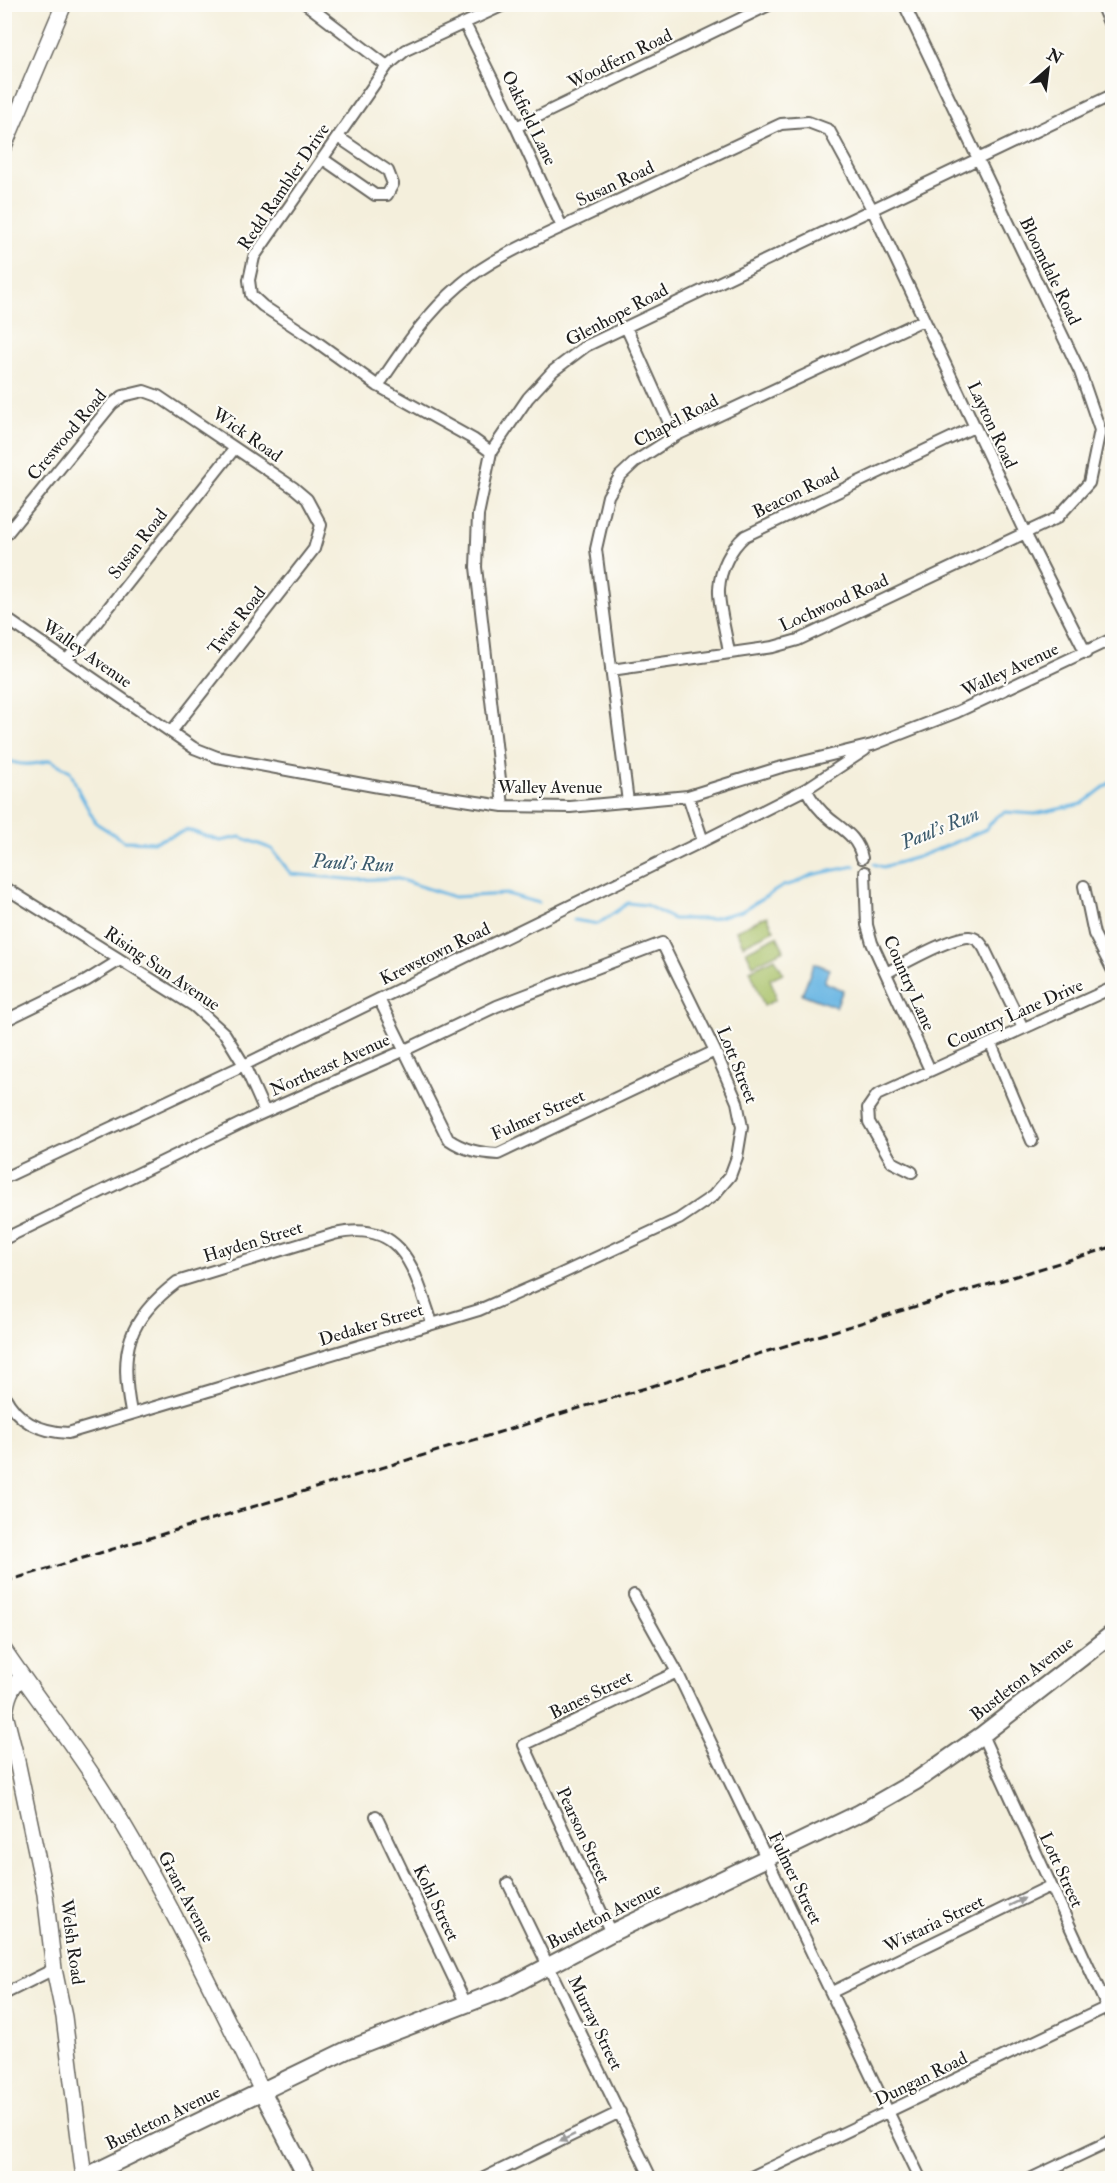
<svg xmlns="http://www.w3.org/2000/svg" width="1117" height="2183" font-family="'IM FELL Double Pica',serif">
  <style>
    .green { fill: #a6bf65; stroke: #616e40; stroke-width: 1.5 }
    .water { fill: #69b6e3; stroke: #426980; stroke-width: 1.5 }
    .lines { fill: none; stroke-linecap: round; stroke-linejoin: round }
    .stream { stroke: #69b6e3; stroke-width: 3 }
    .street-casing { stroke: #68665f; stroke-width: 14 }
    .secondary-casing { stroke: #68665f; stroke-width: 18 }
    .primary-casing { stroke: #68665f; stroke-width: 20 }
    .street { stroke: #fff; stroke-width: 10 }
    .secondary { stroke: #fff; stroke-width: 15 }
    .primary { stroke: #fff; stroke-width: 16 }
    .rail { stroke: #1c1c1c; stroke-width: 3; stroke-dasharray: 9 4.5; stroke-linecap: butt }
    .oneway { fill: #999 }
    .labels { text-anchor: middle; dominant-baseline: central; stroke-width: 4.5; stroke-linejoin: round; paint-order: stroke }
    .street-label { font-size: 18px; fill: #1c1c1c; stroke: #fdfcf7 }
    .water-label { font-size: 20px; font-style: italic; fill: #3b5a6c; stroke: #fdfcf7 }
  </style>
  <rect width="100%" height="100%" fill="#fdfcf7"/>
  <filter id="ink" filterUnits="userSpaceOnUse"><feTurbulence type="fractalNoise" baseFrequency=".0167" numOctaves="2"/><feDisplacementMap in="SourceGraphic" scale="12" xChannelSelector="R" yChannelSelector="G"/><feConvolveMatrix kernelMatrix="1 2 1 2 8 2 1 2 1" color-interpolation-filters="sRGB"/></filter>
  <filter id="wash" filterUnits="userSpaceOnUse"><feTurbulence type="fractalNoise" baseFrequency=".008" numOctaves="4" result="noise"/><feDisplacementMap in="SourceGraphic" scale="24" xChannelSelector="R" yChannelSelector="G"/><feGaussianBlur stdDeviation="1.35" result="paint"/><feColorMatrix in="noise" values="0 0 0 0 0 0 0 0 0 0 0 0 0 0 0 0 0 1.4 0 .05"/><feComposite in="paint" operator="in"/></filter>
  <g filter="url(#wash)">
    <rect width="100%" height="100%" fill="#f4efdc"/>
    <!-- green -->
    <path class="green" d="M767 916 774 930 743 945 736 930Z
      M777 936 784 950 753 965 746 951Z
      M775 958 783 973 770 979 775 992V1000L764 1006 750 970Z"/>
    <!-- water -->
    <path class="water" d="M814 963 829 969 824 982 843 990 836 1007 802 994Z"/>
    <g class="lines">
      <!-- stream -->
      <path class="stream" d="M4 758C18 767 35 765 50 760L70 771 80 794 96 823 124 841 154 842 188 830 220 841 240 837 272 849 291 874 358 880 395 878 454 897 507 894 539 903
        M874 864 883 867 918 857 958 841 986 829 996 817 1005 812 1035 814 1082 804 1112 781
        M574 920 598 924 628 903 646 905 673 919H710L742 911 783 886 795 883 811 875 855 866"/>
    </g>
  </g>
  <g filter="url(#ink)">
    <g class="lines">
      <!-- street casing -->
      <g class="street-casing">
        <path id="street" d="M306 4 387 66
          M1101 4 1112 30
          M465 24 516 127 562 227
          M516 127 771 4
          M323 159 375 195H387L393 184 388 171 338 137
          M626 327 675 436
          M378 386C403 349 426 314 460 285 490 258 546 235 583 217 649 186 715 155 781 124L808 122 829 130 872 209 1025 533 1086 653
          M491 452 473 439 378 386 310 337 263 306 251 295 249 280 254 257 387 66 406 50 506 4
          M4 537 112 404 123 396 144 391 158 396 294 488 307 499 321 525 314 549 171 732
          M4 617 194 748 217 757 379 787 503 806 570 807 688 796 778 768 872 745 957 712 1112 639
          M729 653C727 636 718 605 719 589 720 569 731 548 745 536L974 427
          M67 660 235 448
          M611 670 773 647 798 640 1057 518 1089 483 1100 430 1080 372 904 4
          M806 789C812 801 819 810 830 819 845 831 858 838 862 858
          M688 796 703 841
          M628 802 596 549 608 496 620 476 636 461 675 436 923 320
          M503 806 476 567 478 515 491 452 528 398 553 371 586 346 1112 95
          M865 872 867 925 872 943 930 1070
          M1084 886 1094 934 1112 969
          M4 887 194 1006 225 1034 244 1065 265 1112
          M886 973C903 964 952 936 969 937 977 938 980 942 984 948L1023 1028
          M379 999 448 1139C464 1150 479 1153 498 1154L715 1051
          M4 1021 86 981 120 960
          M991 1044 1032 1141
          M912 1172 892 1162 869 1122 868 1108 877 1095 1112 988
          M4 1178 244 1065 703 841 806 789 865 750
          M4 1239 256 1116 403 1051 497 1006 662 943 715 1051 737 1102 742 1127 737 1157 730 1176 713 1196 679 1219 548 1280 479 1310 68 1433C38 1431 18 1422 4 1395
          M131 1412C119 1351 127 1320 177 1282L334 1234C404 1218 414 1270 432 1323
          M634 1595 677 1672 920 2178
          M982 1735 1112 2018
          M376 1816 466 2004
          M508 1883 651 2178
          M611 1933 524 1745 677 1672
          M832 1992 1050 1886
          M4 1994 54 1969
          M484 2178 620 2112
          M749 2178 1107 2007
          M1032 2178 1112 2140"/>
      </g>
      <!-- secondary casing -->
      <g class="secondary-casing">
        <path id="secondary" d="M4 146 64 4
          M4 1650C37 1699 75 1746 106 1796 165 1891 213 1991 262 2091
          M4 1710 17 1761 45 1894 54 1969 64 2017 84 2178
          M5 1714C7 1699 10 1687 22 1677"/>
      </g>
      <!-- primary casing -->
      <g class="primary-casing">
        <path id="primary" d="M262 2091 307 2178
          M83 2178 347 2050 505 1989 611 1933 860 1813 916 1781 982 1735 1112 1634"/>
      </g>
      <!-- street -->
      <use href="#street" class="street"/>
      <!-- secondary -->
      <use href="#secondary" class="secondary"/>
      <!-- primary -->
      <use href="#primary" class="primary"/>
      <!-- rail -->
      <path class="rail" d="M4 1582 1112 1247"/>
    </g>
    <!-- one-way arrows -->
    <defs><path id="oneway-solid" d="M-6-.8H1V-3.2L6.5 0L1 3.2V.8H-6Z" transform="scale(1.5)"/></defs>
    <g class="oneway">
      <use href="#oneway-solid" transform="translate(1017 1902) rotate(-26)"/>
      <use href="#oneway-solid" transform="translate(567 2138) rotate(154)"/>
    </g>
  </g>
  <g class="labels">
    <!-- street labels -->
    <g class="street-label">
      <text transform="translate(620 59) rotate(-26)">Woodfern Road</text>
      <text transform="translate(529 118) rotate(64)">Oakfield Lane</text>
      <text transform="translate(615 184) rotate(-25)">Susan Road</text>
      <text transform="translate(284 187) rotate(-56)">Redd Rambler Drive</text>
      <text transform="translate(1050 271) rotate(64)">Bloomdale Road</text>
      <text transform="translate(617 315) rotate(-28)">Glenhope Road</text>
      <text transform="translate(676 421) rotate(-28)">Chapel Road</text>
      <text transform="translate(992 425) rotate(65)">Layton Road</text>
      <text transform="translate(67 435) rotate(-50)">Creswood Road</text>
      <text transform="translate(247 435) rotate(35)">Wick Road</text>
      <text transform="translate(796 493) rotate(-26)">Beacon Road</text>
      <text transform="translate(138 544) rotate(-52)">Susan Road</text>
      <text transform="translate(834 603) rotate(-24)">Lochwood Road</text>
      <text transform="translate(237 621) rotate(-52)">Twist Road</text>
      <text transform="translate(87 654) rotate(35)">Walley Avenue</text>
      <text transform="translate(1010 670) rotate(-25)">Walley Avenue</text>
      <text x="550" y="787">Walley Avenue</text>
      <text transform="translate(435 954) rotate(-26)">Krewstown Road</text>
      <text transform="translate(162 969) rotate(34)">Rising Sun Avenue</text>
      <text transform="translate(909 983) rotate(66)">Country Lane</text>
      <text transform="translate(1015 1014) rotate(-24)">Country Lane Drive</text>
      <text transform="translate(330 1065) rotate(-24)">Northeast Avenue</text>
      <text transform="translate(737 1065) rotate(68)">Lott Street</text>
      <text transform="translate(538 1115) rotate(-24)">Fulmer Street</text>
      <text transform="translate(253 1242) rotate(-17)">Hayden Street</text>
      <text transform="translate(371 1325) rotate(-17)">Dedaker Street</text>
      <text transform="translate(1022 1679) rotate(-38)">Bustleton Avenue</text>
      <text transform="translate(591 1695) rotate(-26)">Banes Street</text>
      <text transform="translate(583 1835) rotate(65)">Pearson Street</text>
      <text transform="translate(1061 1870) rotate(65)">Lott Street</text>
      <text transform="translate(795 1878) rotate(64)">Fulmer Street</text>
      <text transform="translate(186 1897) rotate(62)">Grant Avenue</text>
      <text transform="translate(436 1903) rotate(64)">Kohl Street</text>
      <text transform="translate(604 1916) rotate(-27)">Bustleton Avenue</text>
      <text transform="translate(934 1924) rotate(-26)">Wistaria Street</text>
      <text transform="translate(72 1942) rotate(82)">Welsh Road</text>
      <text transform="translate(595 2023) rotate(64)">Murray Street</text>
      <text transform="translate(921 2079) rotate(-26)">Dungan Road</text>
      <text transform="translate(163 2118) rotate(-26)">Bustleton Avenue</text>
    </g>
    <!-- water labels -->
    <g class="water-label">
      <text transform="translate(940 828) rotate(-22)">Paul's Run</text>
      <text transform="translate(353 863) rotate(3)">Paul's Run</text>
    </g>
  </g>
  <!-- margin -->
  <rect width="1117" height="2183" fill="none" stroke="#fdfcf7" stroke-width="24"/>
  <!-- north arrow -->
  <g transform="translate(1048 69) rotate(28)" stroke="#fdfcf7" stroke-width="4.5" paint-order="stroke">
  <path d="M0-4.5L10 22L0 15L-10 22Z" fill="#1c1c1c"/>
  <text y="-9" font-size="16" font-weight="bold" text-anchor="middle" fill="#1c1c1c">N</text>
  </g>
</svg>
